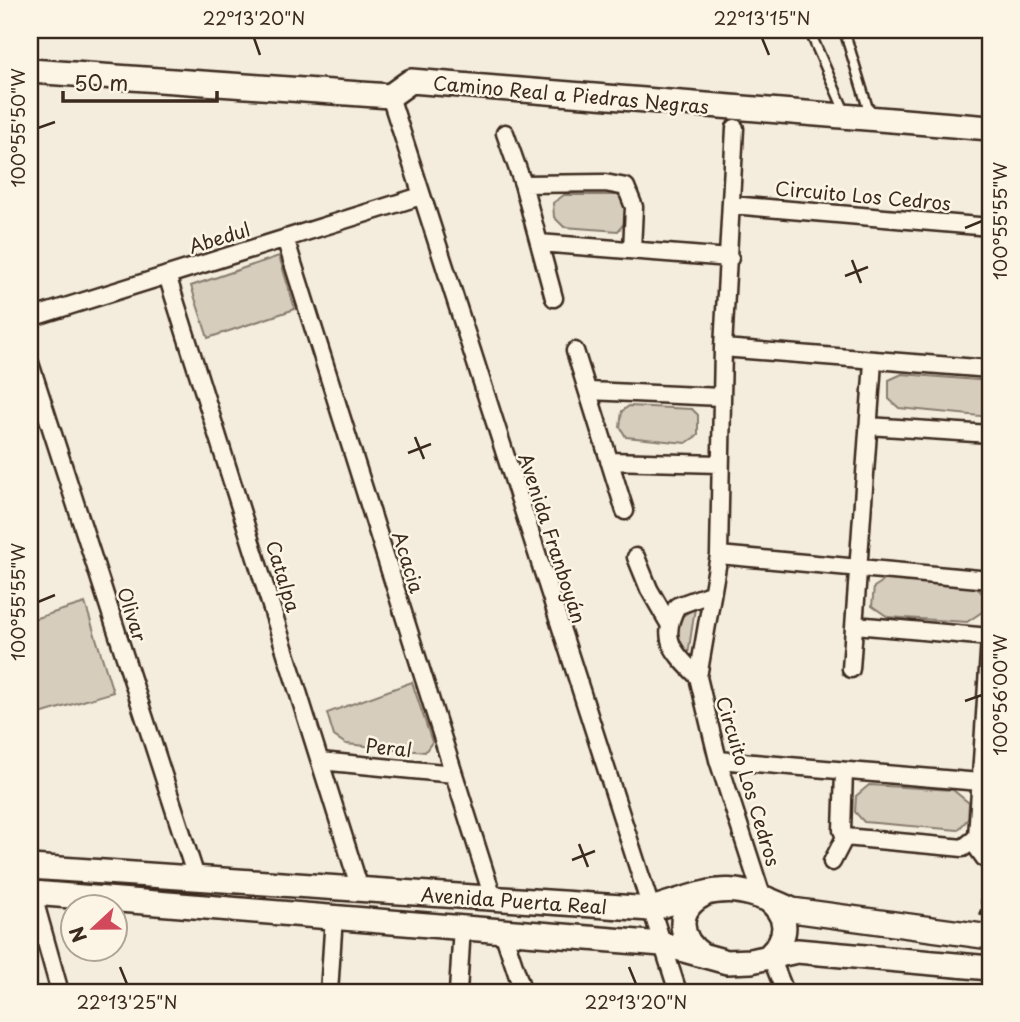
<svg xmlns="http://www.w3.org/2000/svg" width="1020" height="1022" font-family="'Playpen Sans',sans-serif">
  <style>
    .green { fill: #d6cdbd; stroke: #887c6e; stroke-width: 2 }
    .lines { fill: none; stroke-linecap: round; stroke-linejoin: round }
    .lane-casing { stroke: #3b2a1e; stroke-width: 13 }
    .street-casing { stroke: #3b2a1e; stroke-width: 21 }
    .secondary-casing { stroke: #3b2a1e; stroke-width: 28 }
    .path { stroke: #3b2a1e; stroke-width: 3.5; stroke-dasharray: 7 5; stroke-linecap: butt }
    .lane { stroke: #fcf5e5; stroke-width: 8 }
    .street { stroke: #fcf5e5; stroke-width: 16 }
    .secondary { stroke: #fcf5e5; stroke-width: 23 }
    .ticks { fill: none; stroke: #3b2a1e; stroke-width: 2.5 }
    .labels { text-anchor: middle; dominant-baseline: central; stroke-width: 5; stroke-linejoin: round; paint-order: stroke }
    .street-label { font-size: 19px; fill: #3b2a1e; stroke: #fcf5e5 }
    .neatline { fill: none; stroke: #3b2a1e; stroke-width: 2.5 }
    .ticks-label { font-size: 18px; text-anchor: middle; fill: #3b2a1e }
  </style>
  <rect width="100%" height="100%" fill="#f4eddd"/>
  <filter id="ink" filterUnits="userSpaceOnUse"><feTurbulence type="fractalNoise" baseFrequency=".0143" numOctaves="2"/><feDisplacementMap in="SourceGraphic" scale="14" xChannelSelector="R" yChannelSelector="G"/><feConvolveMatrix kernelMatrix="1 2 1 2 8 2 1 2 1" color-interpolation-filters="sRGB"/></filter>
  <g filter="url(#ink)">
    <!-- green -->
    <path class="green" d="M564 195H619L629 204V218L618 231 564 227 554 217 553 203Z
      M279 256 295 309 208 338 191 286Z
      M902 374 990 381V417L899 408 889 399V380Z
      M629 406 692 409 698 415V435L686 443 626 437 620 427 622 411Z
      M888 578 974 585 987 598 985 610 967 622 888 617 872 606 874 587Z
      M85 603 113 692 30 717V620Z
      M695 608 688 655 681 650 674 634 678 619Z
      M412 682 432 742 425 752 346 744 334 736 327 713Z
      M869 785 953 790 969 803 968 819 958 830 864 822 855 812 856 796Z"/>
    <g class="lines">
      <!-- lane casing -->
      <g class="lane-casing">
        <path id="lane" d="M809 30 846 114
          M844 30 870 115"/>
      </g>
      <!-- street casing -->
      <g class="street-casing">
        <path id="street" d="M390 96 678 992
          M735 128 723 348 719 555 698 677 718 760 762 896
          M505 133 523 184 554 298
          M523 184 605 183 626 187 634 207 632 250
          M732 205 990 227
          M285 238 493 898
          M539 243 730 258
          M167 275 360 889
          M30 318 421 196
          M723 348 990 369
          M575 351 625 511
          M30 363 196 877
          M589 391 721 397
          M868 426 990 434
          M609 461 719 464
          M719 555 990 580
          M636 557 649 589 668 622
          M855 625 990 637
          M851 669 873 362
          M698 677C674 652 659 640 677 606L710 594
          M718 760 980 782
          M320 761 454 774
          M845 837 963 848 977 837 990 638
          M973 842 985 859
          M832 862 845 837 842 830 844 772
          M30 885 60 992
          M502 929 523 992
          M770 955 785 992
          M329 992 334 916
          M458 992 462 926"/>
      </g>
      <!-- secondary casing -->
      <g class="secondary-casing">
        <path id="secondary" d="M30 71 390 96 411 81 990 128
          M30 867 651 909C716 890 727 879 792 910L990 937
          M33 893 662 944 727 962 751 961 797 951 990 968
          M767 899C789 916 789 936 770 955
          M702 955C678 939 675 909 703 895"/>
      </g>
      <!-- path -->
      <path class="path" d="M981 916 984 875"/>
      <!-- lane -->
      <use href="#lane" class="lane"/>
      <!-- street -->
      <use href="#street" class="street"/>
      <!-- secondary -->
      <use href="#secondary" class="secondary"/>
    </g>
  </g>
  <!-- ticks -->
  <path class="ticks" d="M254 38 260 55M762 38 769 55M38 128 55 122M965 228 982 221M852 260 861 283M845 276 868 267M415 437 424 459M408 453 431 444M38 602 55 595M965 701 982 695M579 844 588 867M572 860 595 851M120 967 127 984M629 967 636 984"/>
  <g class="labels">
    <!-- street labels -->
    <g class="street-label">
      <text transform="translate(571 94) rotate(5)">Camino Real a Piedras Negras</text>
      <text transform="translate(863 195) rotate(5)">Circuito Los Cedros</text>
      <text transform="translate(219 237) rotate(-17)">Abedul</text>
      <text transform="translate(553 538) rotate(72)">Avenida Franboyán</text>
      <text transform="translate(409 562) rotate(73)">Acacia</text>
      <text transform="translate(284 576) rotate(73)">Catalpa</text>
      <text transform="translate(133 614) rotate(72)">Olivar</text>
      <text transform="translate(389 747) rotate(6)">Peral</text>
      <text transform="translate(749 781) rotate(73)">Circuito Los Cedros</text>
      <text transform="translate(514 900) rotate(4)">Avenida Puerta Real</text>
    </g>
  </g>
  <!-- margin -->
  <rect width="1020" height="1022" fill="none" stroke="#fcf5e5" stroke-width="77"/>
  <!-- north arrow -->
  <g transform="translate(94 928) rotate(248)"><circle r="33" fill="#fcf5e5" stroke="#afa495" stroke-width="2"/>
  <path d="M0-5L12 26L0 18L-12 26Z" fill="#d1495b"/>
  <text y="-10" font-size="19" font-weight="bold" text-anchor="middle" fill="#3b2a1e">N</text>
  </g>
  <!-- scale -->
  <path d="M63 91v10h154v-10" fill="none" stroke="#3b2a1e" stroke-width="3.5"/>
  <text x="74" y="91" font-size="21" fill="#3b2a1e" stroke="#fcf5e5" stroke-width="5" paint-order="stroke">50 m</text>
  <rect x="38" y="38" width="944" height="946" class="neatline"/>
  <g class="ticks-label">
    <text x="254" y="25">22°13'20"N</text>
    <text x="762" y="25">22°13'15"N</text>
    <text transform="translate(19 128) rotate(-90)" y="6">100°55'50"W</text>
    <text transform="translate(1001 221) rotate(-90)" y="6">100°55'55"W</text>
    <text transform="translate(19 602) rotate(-90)" y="6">100°55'55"W</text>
    <text transform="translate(1001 695) rotate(-90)" y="6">100°56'00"W</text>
    <text x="127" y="1009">22°13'25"N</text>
    <text x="636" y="1009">22°13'20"N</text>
  </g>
</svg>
